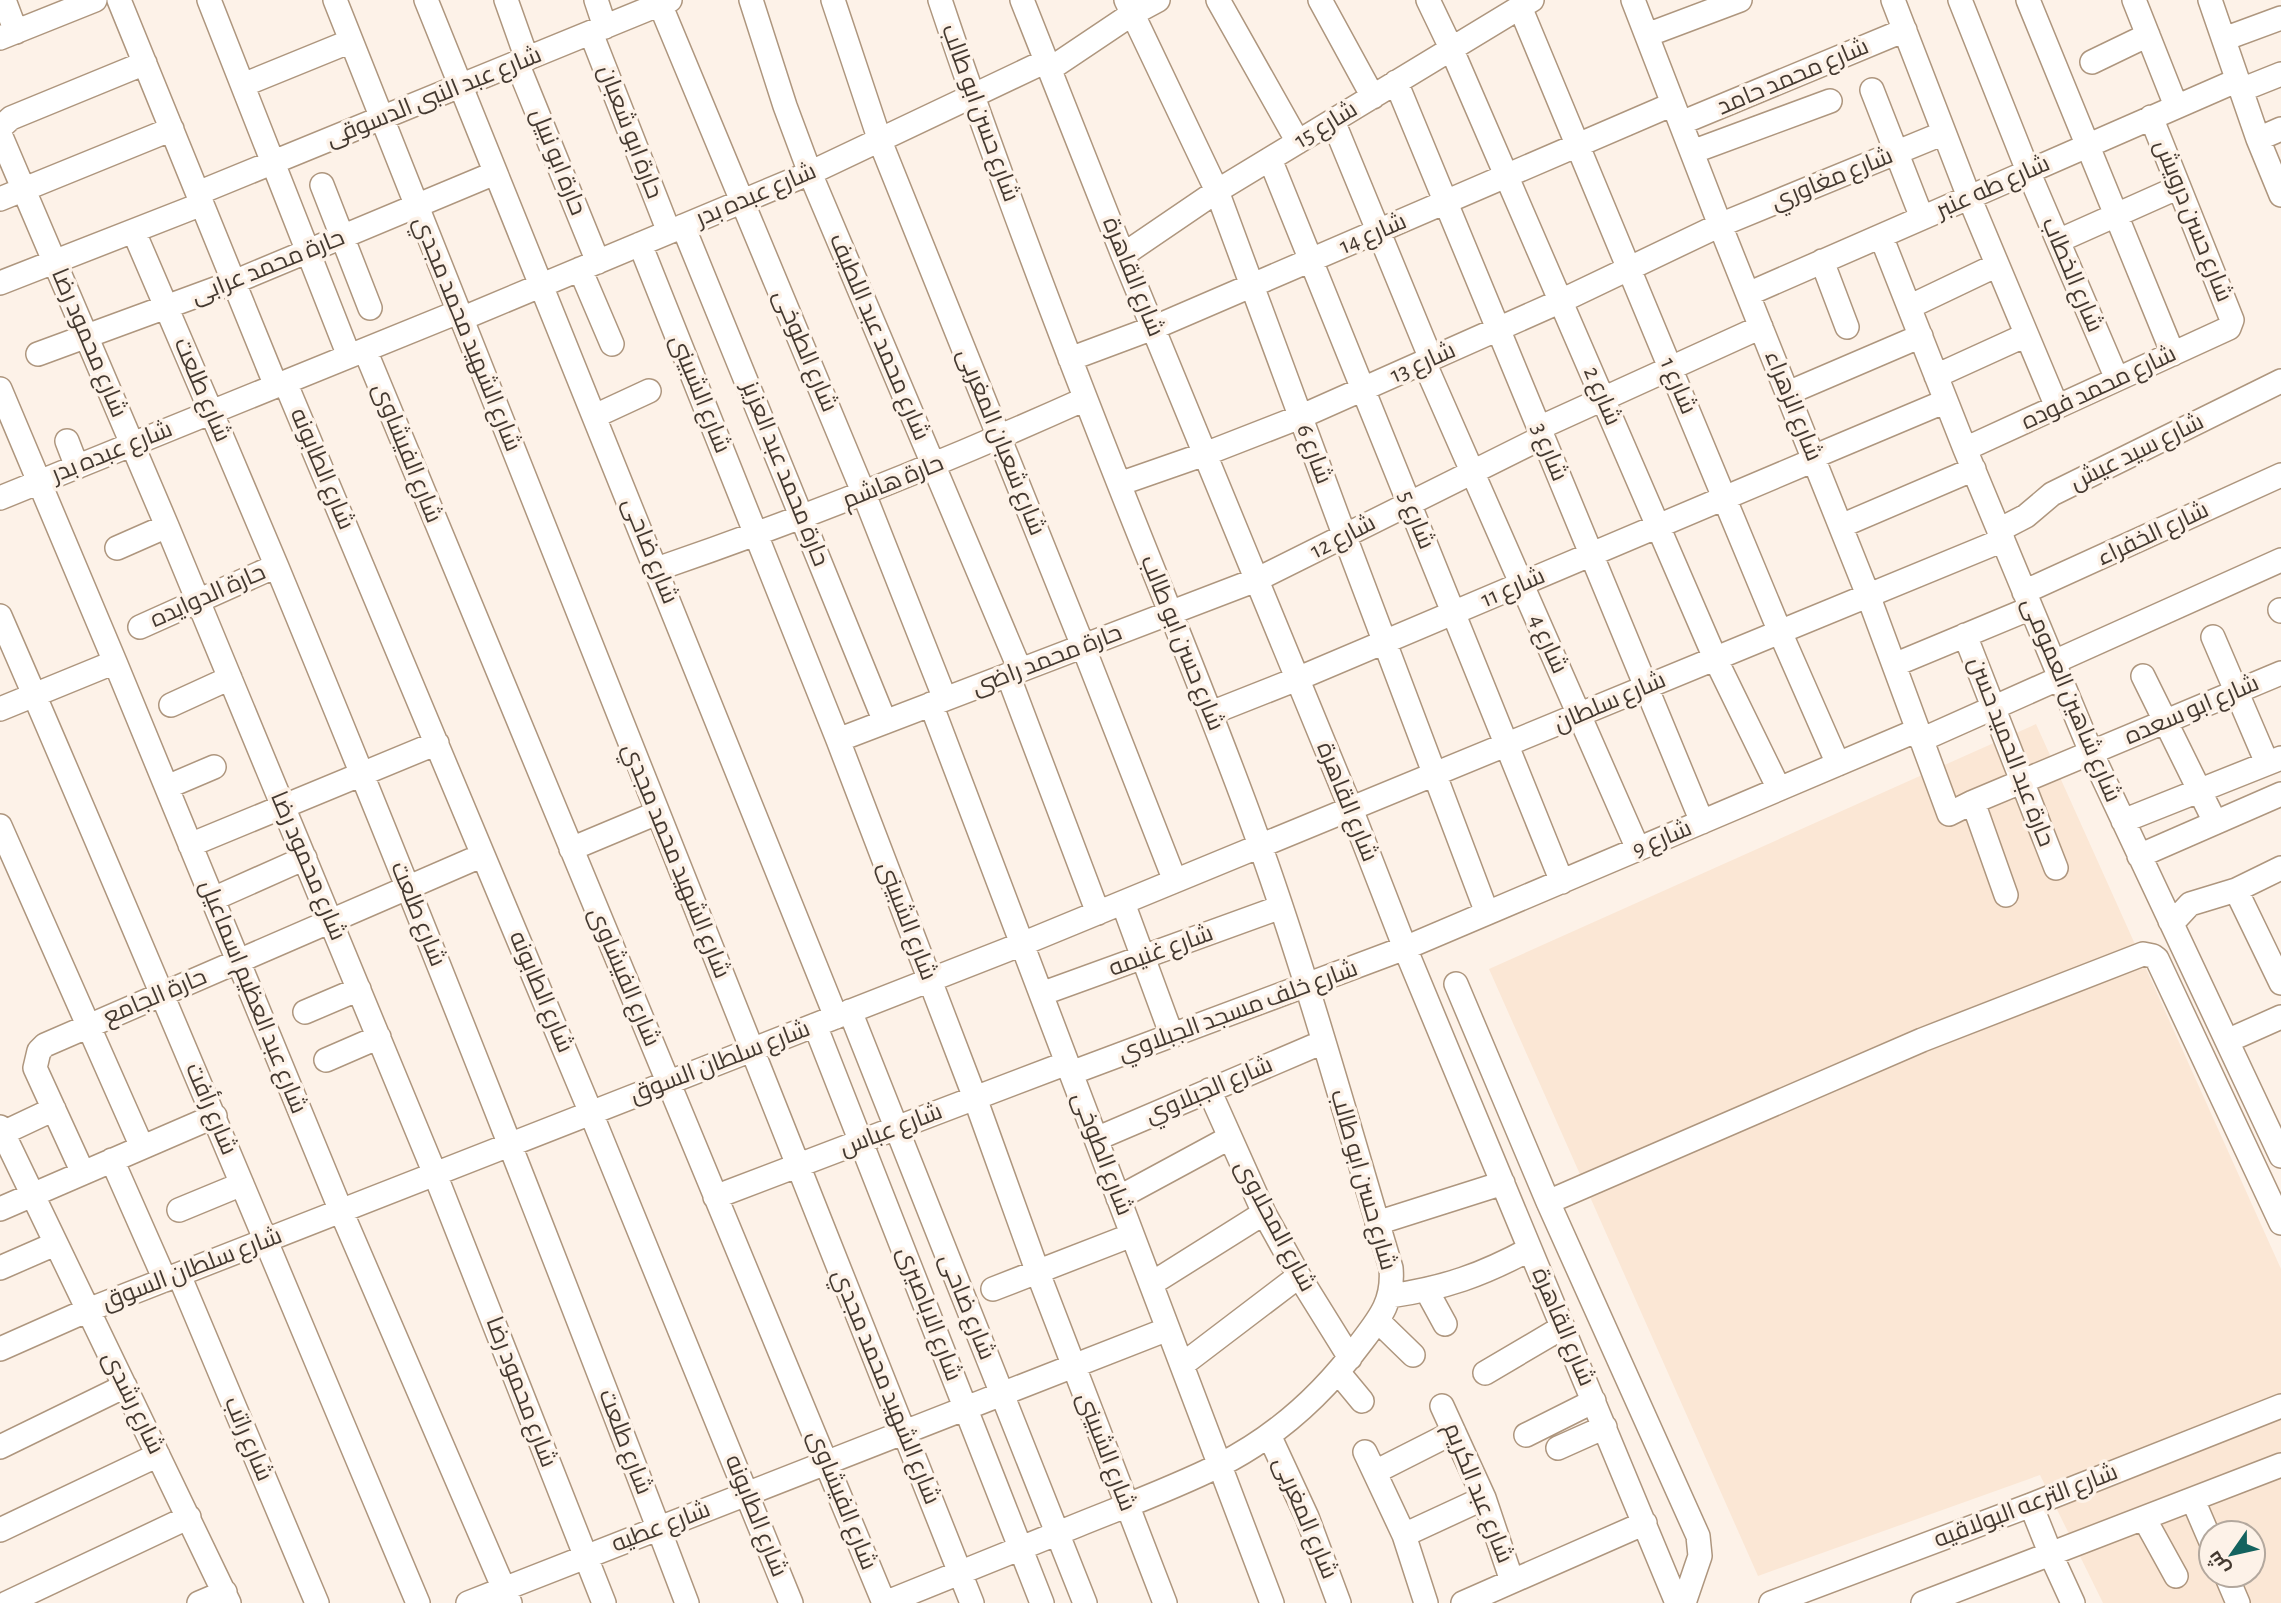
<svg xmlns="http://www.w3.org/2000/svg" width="2281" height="1603" font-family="'Alegreya Sans',Cairo,sans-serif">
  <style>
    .built { fill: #fbe7d5; fill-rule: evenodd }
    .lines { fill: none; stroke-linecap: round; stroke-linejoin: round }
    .minor-casing { stroke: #ae967e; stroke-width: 26 }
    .minor { stroke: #fff; stroke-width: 23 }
    .labels { text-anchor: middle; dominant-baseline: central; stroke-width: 7; stroke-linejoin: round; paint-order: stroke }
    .street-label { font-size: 24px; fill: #443930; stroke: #fdf2e8 }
  </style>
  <rect width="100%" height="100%" fill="#fdf2e8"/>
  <!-- built -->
  <path class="built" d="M2036 724 2281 1269V1603H2103L2040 1475 1758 1576 1489 969ZM2211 1533H2253V1575H2211Z"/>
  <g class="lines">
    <!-- minor casing -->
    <g class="minor-casing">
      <path id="minor" d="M4 0 16 32
        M119 0 276 386
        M209 0 349 356
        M335 0 972 1603
        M426 0 836 1017
        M506 0 527 59
        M596 0 605 27
        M751 0 785 106 810 173 1020 670
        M833 0 880 141 1083 646 1175 881
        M1022 0 1123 255 1351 809 1405 948 1677 1603
        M1126 0 1217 191 1345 537 1487 913
        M1218 0 1298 142
        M1320 0 1373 97
        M1428 0 1451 48 1715 658 1779 789
        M1633 0 1720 225 1868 595 1949 814 1973 802 2281 673
        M1893 0 1969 197 2057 407
        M1960 0 2028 171 2117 379
        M2028 0 2173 354
        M2134 0 2176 106
        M2210 0 2258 139 2281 195
        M660 4 864 494 945 699
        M1520 7 1780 632 1838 764
        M591 33 669 232
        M1647 35 1740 0
        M0 38 95 0
        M2224 39 2281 18
        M2092 62 2148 35
        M517 63 598 262
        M1050 69 1132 14 1158 0
        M1396 82 1702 822
        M243 85 351 41
        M1872 90 1922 218
        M2241 90 2281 74
        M1333 121 1431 359
        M1681 123 1905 30
        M0 128 11 118 145 63
        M0 134 167 526 435 1174 604 1603
        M2258 139 2281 129
        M1692 152 1830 101
        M1270 159 1562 882
        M322 185 370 308
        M198 193 670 0
        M0 199 172 129
        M683 226 885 722
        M134 232C182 344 230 455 277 567 419 910 555 1256 687 1603
        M1881 236 1965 449 2091 752 2281 1156
        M2058 241 2179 187
        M640 244 838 740 975 1098 1038 1273 1165 1603
        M1123 255 1217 191 1532 0
        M1822 261 1847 327
        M580 269 612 344
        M0 283 202 204
        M1748 294 2238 80
        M1909 307 1997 265
        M461 319 810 173 1046 61
        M365 350 884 1603
        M38 354 234 282 495 173
        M1070 359 1153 328 1673 104
        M1424 362 1638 849
        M1936 376 2026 335
        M285 382 591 1113 791 1603
        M0 389 115 662 341 1211 510 1603
        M1788 393 1921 336
        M595 416 649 391
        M1539 428 1761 327
        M67 441 77 467
        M1965 449 2229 328 2232 320 2151 117
        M1813 457 1946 401
        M1119 484 1205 454 1300 417 1561 301 1720 225 1944 133
        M0 498 458 312
        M1841 526 1974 469
        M1999 530 2026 516 2052 494 2281 381
        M117 548 167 526
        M657 569C803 519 945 462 1085 399
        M2024 592 2281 475
        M2280 610 2281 611
        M0 616C143 944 279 1274 418 1603
        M140 627 276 566
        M1965 635 2056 868
        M2213 637 2267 763
        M2054 662 2281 560
        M1894 665 2031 608
        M1008 675 1098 913
        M2143 676 2215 822
        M931 704 1272 1603
        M171 705 230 678
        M0 709 115 662
        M1211 713 1297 679 1814 460
        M838 740 1256 580 1543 437
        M1921 740 2060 678
        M167 787 214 767
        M1973 802 2006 895
        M2123 821 2281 758
        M0 826 142 1147
        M190 845 437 743
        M571 849 657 813
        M2139 856 2281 794
        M2236 890 2281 983
        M213 899 305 858
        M1123 903 1172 1036
        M2170 921 2177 918 2190 904 2236 890 2281 868
        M1456 984 1548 1202 1698 1536 1700 1556 1684 1603
        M1041 994 1281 907
        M850 1011 1085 1603
        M305 1012 359 989
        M815 1025 1042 1603
        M2227 1041 2281 1017
        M326 1060 379 1037
        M1071 1073 1405 948 1918 730
        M1209 1090 1264 1213 1299 1276 1350 1358
        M0 1127 229 1603
        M3 1133 54 1109
        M1096 1139 1323 1042
        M112 1160 165 1280
        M83 1173 35 1068 39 1051 45 1045 483 855
        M715 1197 1067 1063
        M1118 1198 1229 1138
        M1548 1202 1922 1040 2143 954 2153 956 2157 959 2281 1223
        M0 1209 215 1116
        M179 1210 242 1184
        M1377 1223 1503 1183
        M0 1268 55 1244
        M179 1275 317 1603
        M1151 1284 1264 1213
        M993 1289 1132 1235
        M1427 1291 1445 1324
        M1390 1296C1445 1288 1482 1275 1530 1249
        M1378 1321 1413 1355
        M0 1349 88 1310 1022 944 2003 540
        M1182 1365 1299 1276
        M1338 1372 1362 1401
        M1485 1373 1563 1327
        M1442 1406 1484 1498 1512 1581
        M1269 1435 1307 1517 1339 1603
        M1526 1435 1594 1401
        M0 1447 125 1386
        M1558 1448 1605 1427
        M1365 1452 1404 1535 1426 1603
        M1375 1472 1454 1432
        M2193 1500 2211 1542
        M2031 1505 2051 1555 2073 1603
        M2144 1518 2176 1576
        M0 1530 158 1455
        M1404 1535 1484 1498
        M2226 1575 2238 1603
        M7 1603 189 1517
        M199 1603 225 1592
        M468 1603 1168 1329
        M885 1603C949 1577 1013 1551 1078 1525 1125 1506 1174 1488 1220 1465 1275 1437 1323 1394 1360 1344 1379 1319 1394 1302 1391 1268 1349 1128 1310 986 1261 848 1218 727 1168 608 1121 489 1057 327 995 165 940 0
        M1463 1603 1645 1523
        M1771 1603 2031 1505 2281 1406
        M1923 1603 2281 1465"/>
    </g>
    <!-- minor -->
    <use href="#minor" class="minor"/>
  </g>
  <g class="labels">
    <!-- street labels -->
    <g class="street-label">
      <text transform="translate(1793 77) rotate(-23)">شارع محمد حامد</text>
      <text transform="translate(434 97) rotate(-22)">شارع عبد النبى الدسوقى</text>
      <text transform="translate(980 113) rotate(70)">شارع حسن ابو طالب</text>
      <text transform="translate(1326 125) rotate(-31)">شارع 15</text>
      <text transform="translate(630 132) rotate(69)">حارة ابو شعبان</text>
      <text transform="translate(558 162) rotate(68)">حارة ابو نبيل</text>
      <text transform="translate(1832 179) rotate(-22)">شارع مغاوري</text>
      <text transform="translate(1993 187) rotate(-24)">شارع طه عنبر</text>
      <text transform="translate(756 195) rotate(-23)">شارع عبده بدر</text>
      <text transform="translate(2193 221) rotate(68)">شارع حسن درويش</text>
      <text transform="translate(1373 234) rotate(-23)">شارع 14</text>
      <text transform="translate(268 267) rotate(-22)">حارة محمد عرابى</text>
      <text transform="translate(2072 275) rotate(67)">شارع الخطاب</text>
      <text transform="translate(1133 277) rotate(68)">شارع القاهرة</text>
      <text transform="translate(467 334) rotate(68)">شارع الشهيد محمد مجدي</text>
      <text transform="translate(879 337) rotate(67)">شارع محمد عبد اللطيف</text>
      <text transform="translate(89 343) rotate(67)">شارع محمود رضا</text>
      <text transform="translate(805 351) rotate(67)">شارع الطوخى</text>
      <text transform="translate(1423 363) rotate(-24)">شارع 13</text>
      <text transform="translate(1678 386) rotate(67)">شارع 1</text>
      <text transform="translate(2099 388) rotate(-25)">شارع محمد فوده</text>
      <text transform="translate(202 390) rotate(67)">شارع طلعت</text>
      <text transform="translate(700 394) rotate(68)">شارع الشبينى</text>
      <text transform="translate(1602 396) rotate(67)">شارع 2</text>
      <text transform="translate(1793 406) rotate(68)">شارع الزهراء</text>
      <text transform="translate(1001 442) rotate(68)">شارع شعبان المغربى</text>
      <text transform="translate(112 452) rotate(-22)">شارع عبده بدر</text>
      <text transform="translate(1549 452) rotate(68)">شارع 3</text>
      <text transform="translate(2137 452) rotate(-26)">شارع سيد عيش</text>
      <text transform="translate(407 453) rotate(68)">شارع الفيشاوى</text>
      <text transform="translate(1314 454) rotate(70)">شارع 6</text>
      <text transform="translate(322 469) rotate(67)">شارع الطابونه</text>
      <text transform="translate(785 474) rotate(68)">حارة محمد عبد العزيز</text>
      <text transform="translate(893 482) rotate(-22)">حارة هاشم</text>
      <text transform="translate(1416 520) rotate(68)">شارع 5</text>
      <text transform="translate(2153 534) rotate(-25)">شارع الخفراء</text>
      <text transform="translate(1343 537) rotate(-27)">شارع 12</text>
      <text transform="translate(650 551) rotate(68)">شارع ضاحى</text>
      <text transform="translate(1513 588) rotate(-23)">شارع 11</text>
      <text transform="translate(208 596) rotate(-24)">حارة الدوايده</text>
      <text transform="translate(1182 643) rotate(68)">شارع حسن ابو طالب</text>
      <text transform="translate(1548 644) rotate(66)">شارع 4</text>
      <text transform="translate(1047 660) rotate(-21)">حارة محمد راضى</text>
      <text transform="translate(2071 700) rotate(67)">شارع شاهين العمومى</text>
      <text transform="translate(1610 702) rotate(-23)">شارع سلطان</text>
      <text transform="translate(2192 710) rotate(-23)">شارع ابو سعده</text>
      <text transform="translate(2011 752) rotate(69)">حارة عبد الحميد حسن</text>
      <text transform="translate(1347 802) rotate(68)">شارع القاهرة</text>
      <text transform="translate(1662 839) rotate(-23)">شارع 9</text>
      <text transform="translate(676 861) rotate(68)">شارع الشهيد محمد مجدي</text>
      <text transform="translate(308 866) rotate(67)">شارع محمود رضا</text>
      <text transform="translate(418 914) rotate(68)">شارع طلعت</text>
      <text transform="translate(907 921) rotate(69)">شارع الشبينى</text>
      <text transform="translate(1161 951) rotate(-20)">شارع غنيمه</text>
      <text transform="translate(624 977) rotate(67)">شارع الفيشاوى</text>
      <text transform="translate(541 992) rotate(67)">شارع الطابونه</text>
      <text transform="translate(155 997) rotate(-23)">حارة الجامع</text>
      <text transform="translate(253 997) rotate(68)">شارع عبد العظيم اسماعيل</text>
      <text transform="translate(1238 1011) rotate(-20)">شارع خلف مسجد الجبلاوي</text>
      <text transform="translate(720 1062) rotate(-21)">شارع سلطان السوق</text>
      <text transform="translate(1209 1090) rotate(-23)">شارع الجبلاوي</text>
      <text transform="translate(211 1109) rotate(67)">شارع رأفت</text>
      <text transform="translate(891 1130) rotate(-21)">شارع عباس</text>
      <text transform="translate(1102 1154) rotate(69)">شارع الطوخى</text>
      <text transform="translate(1363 1180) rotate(74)">شارع حسن ابو طالب</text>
      <text transform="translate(1275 1226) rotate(62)">شارع المحلاوى</text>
      <text transform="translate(192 1269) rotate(-21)">شارع سلطان السوق</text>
      <text transform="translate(967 1307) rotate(68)">شارع ضاحى</text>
      <text transform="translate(929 1314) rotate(69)">شارع الاباصيرى</text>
      <text transform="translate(1563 1327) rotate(67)">شارع القاهرة</text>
      <text transform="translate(886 1387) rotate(68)">شارع الشهيد محمد مجدي</text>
      <text transform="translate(521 1392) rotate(69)">شارع محمود رضا</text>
      <text transform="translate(133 1403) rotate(64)">شارع رشدى</text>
      <text transform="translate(248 1439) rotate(67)">شارع راتب</text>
      <text transform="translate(625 1442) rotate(69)">شارع طلعت</text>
      <text transform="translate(1106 1452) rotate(69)">شارع الشبينى</text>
      <text transform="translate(1478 1493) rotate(68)">شارع عبد الكريم</text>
      <text transform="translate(842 1500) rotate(68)">شارع الفيشاوى</text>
      <text transform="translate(2026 1506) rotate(-21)">شارع الترعه البولاقيه</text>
      <text transform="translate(756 1516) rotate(68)">شارع الطابونه</text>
      <text transform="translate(1305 1518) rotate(67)">شارع المغربى</text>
      <text transform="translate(661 1527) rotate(-21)">شارع عطيه</text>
    </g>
  </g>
  <!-- north arrow -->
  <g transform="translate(2232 1554) rotate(236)"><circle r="33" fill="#fdf2e8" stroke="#b3a89e" stroke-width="2"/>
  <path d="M0-5L12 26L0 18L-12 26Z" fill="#14635f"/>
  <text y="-10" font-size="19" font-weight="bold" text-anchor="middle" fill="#443930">ش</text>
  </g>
</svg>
